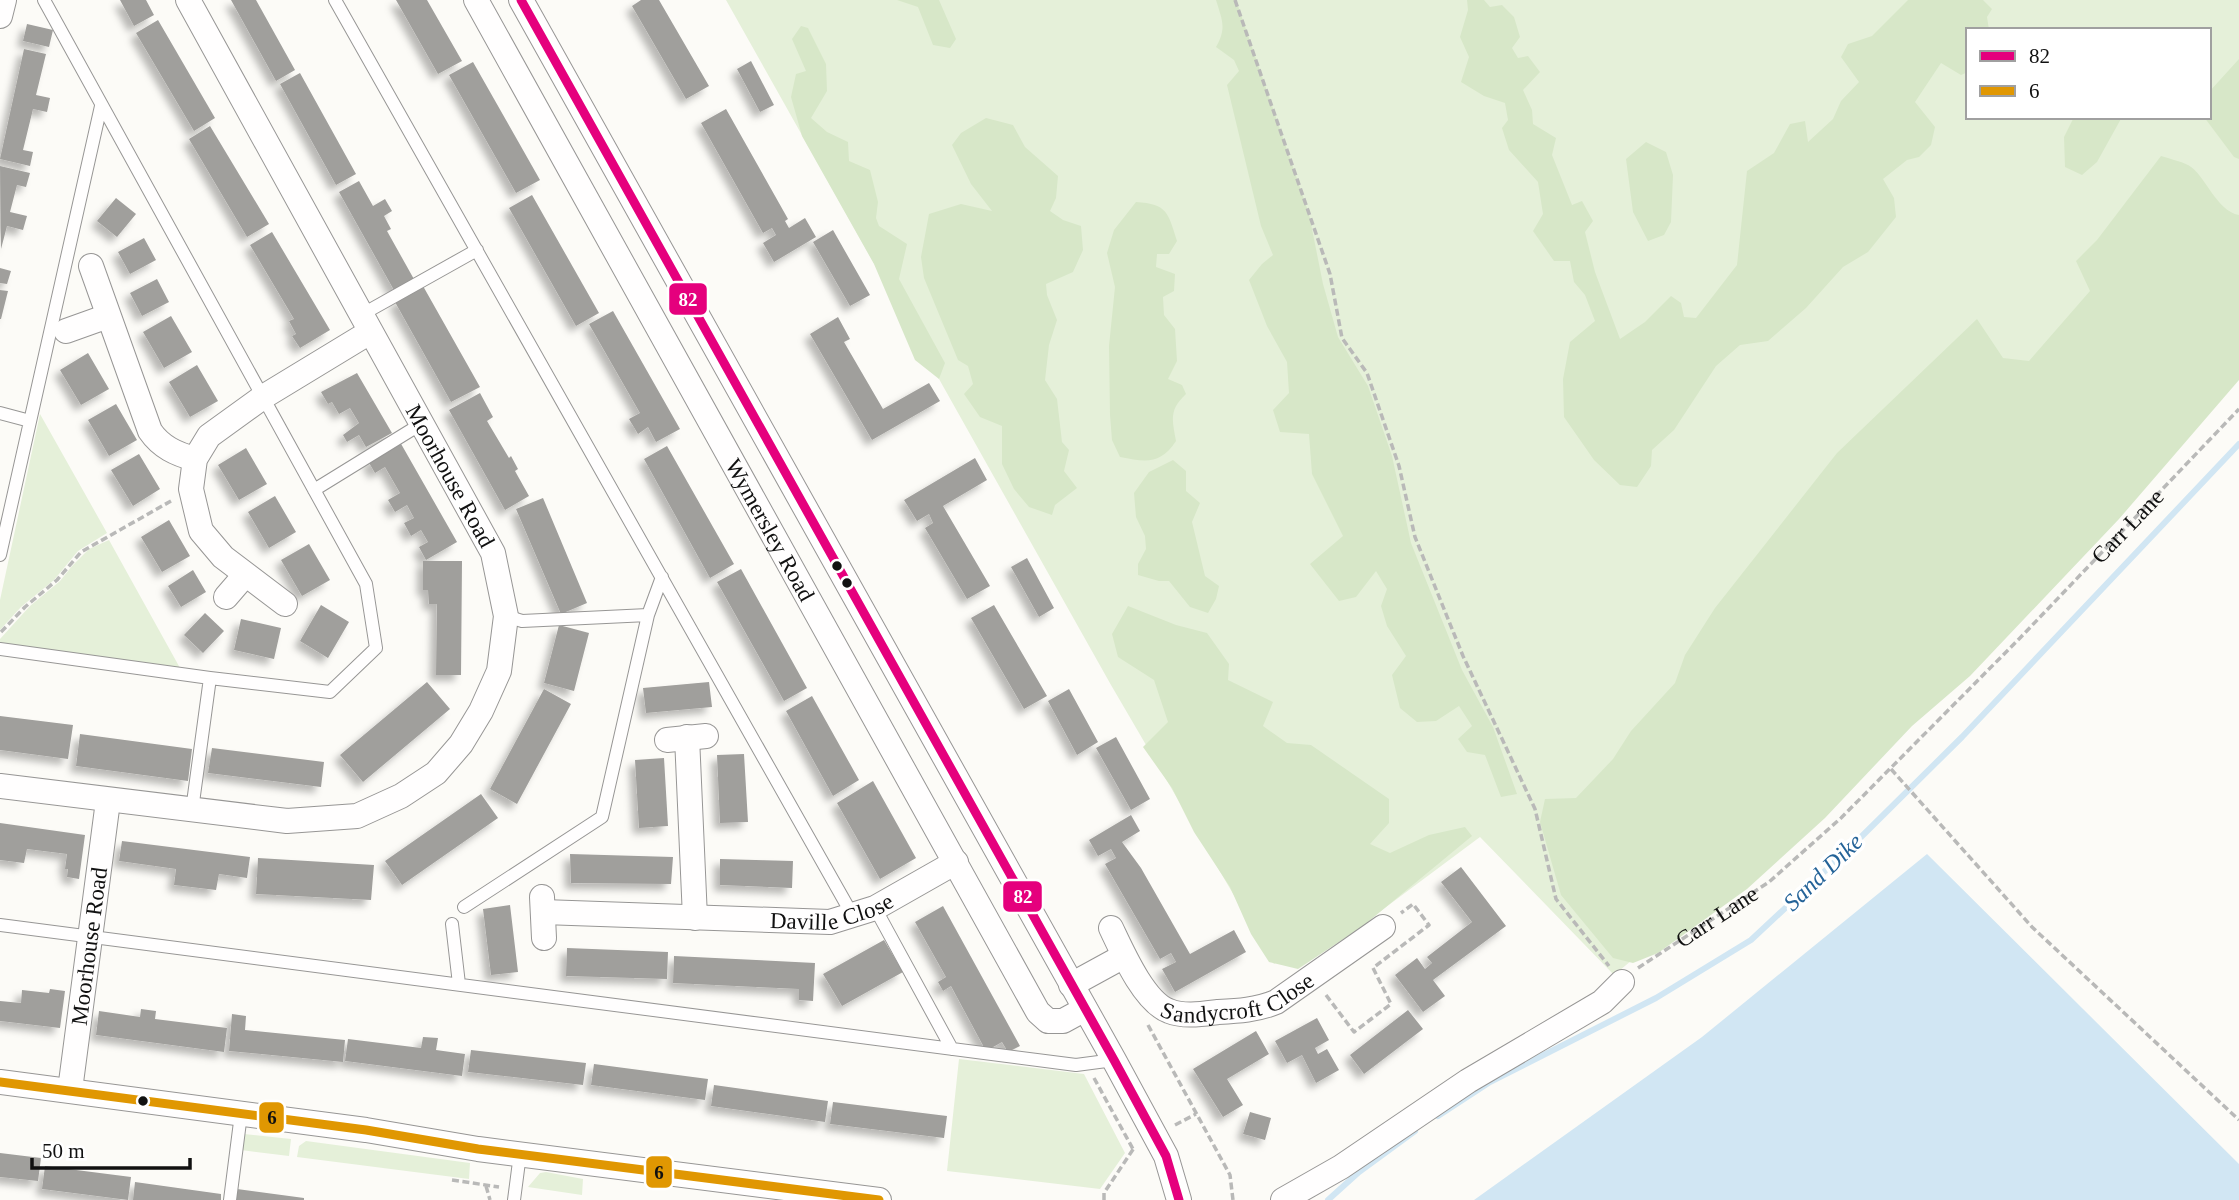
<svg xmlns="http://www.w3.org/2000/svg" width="2239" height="1200" font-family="'Times New Roman',serif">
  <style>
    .green { fill: #e5f0d9; fill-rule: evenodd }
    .forest { fill: #d7e7c8 }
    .water { fill: #d1e6f3 }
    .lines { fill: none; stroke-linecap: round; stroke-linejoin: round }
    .stream { stroke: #d1e6f3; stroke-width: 6 }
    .building { fill: #a09f9c; filter: url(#shadow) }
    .lane-casing { stroke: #979695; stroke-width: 14 }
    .street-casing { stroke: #979695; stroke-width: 26 }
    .path { stroke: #b9b9b8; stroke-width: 3.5; stroke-dasharray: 7 3.5; stroke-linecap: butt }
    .lane { stroke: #fffefe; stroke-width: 12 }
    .street { stroke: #fffefe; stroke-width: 24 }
    .bus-1-casing { stroke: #fff; stroke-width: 14 }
    .bus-2-casing { stroke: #fff; stroke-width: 14 }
    .bus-1 { stroke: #e5007d; stroke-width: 9 }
    .bus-2 { stroke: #e09702; stroke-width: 9 }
    .bus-dot { fill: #111; stroke: #fff; stroke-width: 2.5 }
    .labels { text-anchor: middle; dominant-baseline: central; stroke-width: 7; stroke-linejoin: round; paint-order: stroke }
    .street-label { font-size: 23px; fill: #111; stroke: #fff }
    .water-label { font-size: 24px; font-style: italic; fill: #246398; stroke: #fff }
    .line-badge { stroke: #fff; stroke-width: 2.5 }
    .badge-label { font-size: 19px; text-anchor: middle; font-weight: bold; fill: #fff }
    .pale-badge-label { font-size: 19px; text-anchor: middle; font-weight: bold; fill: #111 }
  </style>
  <defs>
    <filter id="shadow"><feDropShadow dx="-6" dy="6" stdDeviation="3.5" flood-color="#0004"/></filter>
  </defs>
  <rect width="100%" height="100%" fill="#fcfbf7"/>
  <!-- green -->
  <path class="green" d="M726 0H2239V361L1809 814 1614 975 1480 837 1374 916 1361 901 1274 964 1111 685ZM1968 30H2209V117H1968Z
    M40 414 107 533 78 551 54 580 21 607 0 630V600Z
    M109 540 180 668 0 643V639L30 606 60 581 72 566 89 549Z
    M959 1059 1084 1074 1125 1153 1100 1189 947 1171Z
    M244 1134 291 1139 289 1156 241 1150Z
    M306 1141 470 1163 469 1179 297 1157 299 1146Z
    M546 1172 583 1179 582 1195 528 1187 540 1173Z"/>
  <!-- forest -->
  <path class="forest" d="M897 0H939L956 39 950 48 933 45 918 7Z
    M1216 0H1236L1309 214 1323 284 1338 337 1368 386 1392 456 1411 543 1462 670 1493 727 1517 794 1501 797 1485 755 1467 752 1458 739 1472 726 1459 706 1436 721 1417 722 1400 708 1392 675 1406 656 1387 626 1381 606 1387 589 1376 571 1356 597 1339 601 1310 564 1343 536 1312 474 1309 434 1280 432 1273 410 1289 393 1287 362 1267 326 1249 280 1262 264 1273 255 1261 226 1227 85 1239 71 1234 60 1216 47C1227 28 1222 20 1216 0Z
    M1467 0H1484L1490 7 1502 5 1514 17 1520 37 1512 48 1518 58 1528 56 1540 72 1523 90 1532 110 1533 124 1556 138 1552 155 1572 205 1582 201 1593 221 1585 232 1595 272 1620 339 1645 322 1671 296 1681 303 1684 317 1696 318 1737 265 1747 171 1774 153 1790 124 1805 121 1808 142 1833 119 1841 101 1859 82 1841 57 1848 44 1872 36 1908 0H1983L1992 9 1987 17 1989 30H1968V72L1961 75 1941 63 1915 102 1935 127 1931 145 1919 157 1907 160 1883 179 1894 198 1896 217 1868 252 1843 267 1806 308 1768 341 1740 345 1716 366 1674 430 1652 450 1651 466 1637 487 1620 485 1594 460 1564 417 1563 379 1570 342 1595 321 1585 295 1574 282 1570 261H1554L1533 231 1543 214 1538 182 1509 150 1502 128 1508 120 1505 103 1484 96 1461 82 1469 57 1460 37 1468 10Z
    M801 26 808 28 826 64 827 91 811 118 827 132 848 142 849 161 870 170 878 202 876 218 879 226 907 244 899 279 945 363 939 379 915 360 874 264 802 136 791 97 796 74 806 71 792 39Z
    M2239 59V159L2234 157 2204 117H2209V92Z
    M2074 117H2122L2097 162 2082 175 2065 167 2064 137Z
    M986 118 1013 125 1025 147 1058 176 1056 198 1050 211 1063 220 1081 226 1083 250 1073 272 1046 284 1047 295 1057 320 1049 345 1045 380 1057 399 1062 442 1069 450 1064 471 1077 488 1055 505 1052 515 1029 507 1014 489 1002 464V426L980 417 964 394 973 384 968 366 958 360 924 278 921 257 929 214 961 204 992 211 971 184 952 145 961 133Z
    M1646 142 1666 152 1673 175 1671 222 1664 235 1648 241 1633 212 1626 159Z
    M2161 156C2170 159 2180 161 2188 165 2205 174 2216 211 2239 215V380L2119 519 1970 676 1912 726 1825 818 1747 889 1658 953 1633 963 1613 958 1561 895 1540 822 1545 799 1576 798 1613 759 1631 731 1675 683 1685 655 1715 608 1837 453 1977 319 2003 358 2029 361 2090 291 2076 261 2097 240Z
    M1136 202C1168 204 1168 213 1177 241L1169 254H1157L1156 267 1175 274 1174 291 1163 297 1164 315 1175 329 1177 361 1168 379 1182 385 1186 394C1169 410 1172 419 1176 441 1160 465 1146 462 1120 457L1112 440 1110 415 1109 346 1115 287 1107 253 1114 230Z
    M1173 460 1186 471V491L1200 503 1192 522 1205 576 1219 586 1216 599 1208 613 1190 607 1169 581H1159L1138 575V564L1146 549 1145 536 1136 517 1134 493 1149 472Z
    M1128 606 1176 625 1207 633 1229 664 1228 680 1273 702 1263 726 1287 743 1311 745 1389 799V823L1370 844 1390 853 1429 835 1465 827 1472 836 1363 926 1298 969 1269 962 1251 934 1230 887 1194 832 1172 788 1143 747 1168 722 1154 680 1118 657 1112 634Z"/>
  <!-- water -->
  <path class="water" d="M1927 854 2239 1164V1200H1474L1702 1037Z"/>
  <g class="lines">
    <!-- stream -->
    <path class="stream" d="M1438 1116 1490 1082 1656 998 1751 940 1857 841 1962 737 2239 444
      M1328 1200 1359 1172 1415 1131"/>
  </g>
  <!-- building -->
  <path class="building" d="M120 0H146L154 15 134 26Z
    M231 0H256L295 70 276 81Z
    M396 0H427L462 61 438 74Z
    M641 0H659L709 86 686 99 632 6Z
    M158 20 215 118 194 131 136 33Z
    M27 24 53 30 49 47 23 41Z
    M24 49 46 54 36 95 50 98 47 112 33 109 23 150 33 152 30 166 0 159Z
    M751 61 774 105 760 112 737 69Z
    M473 62 540 180 516 193 449 75Z
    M300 73 356 174 336 185 280 84Z
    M726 109 788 219 785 221 789 228 805 218 816 237 774 262 763 243 776 235 772 228 763 233 701 123Z
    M210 126 269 224 247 237 189 139Z
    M0 166 30 173 26 187 17 185 10 212 27 216 23 230 7 226 1 249Z
    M359 181 373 206 385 199 392 211 384 216 391 229 387 231 415 281 395 292 339 192Z
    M532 195 599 313 576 326 509 208Z
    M116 198 136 214 117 237 97 221Z
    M833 230 870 295 850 306 813 242Z
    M272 232 330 330 300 348 292 336 296 334 289 321 294 319 250 245Z
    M144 238 156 260 130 274 118 252Z
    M0 268 11 271 7 284 0 283Z
    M157 279 169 302 142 316 130 293Z
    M423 286 480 387 451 402 395 302Z
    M0 290 8 291 1 319H0Z
    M613 311 680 429 656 442 648 427 638 434 629 419 640 413 589 324Z
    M171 316 192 352 164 368 143 332Z
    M838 317 850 339 844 342 883 409 929 383 940 401 872 440 810 334Z
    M88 353 109 389 81 405 60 370Z
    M197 365 218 401 190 417 169 382Z
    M357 373 392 433 366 447 359 435 347 442 343 435 359 423 350 408 339 414 332 402 328 404 321 392Z
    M480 393 493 417 487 421 509 458 511 456 518 469 515 471 529 496 505 510 449 410Z
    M116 404 137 440 109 456 88 420Z
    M400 442 457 542 426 560 419 547 428 542 421 530 411 536 404 523 414 518 407 505 395 512 388 500 400 493 385 467 375 473 368 461Z
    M667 446 734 564 710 578 644 459Z
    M246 448 267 484 239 500 218 465Z
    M139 454 160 489 133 506 111 470Z
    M975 458 987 480 943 506 990 586 967 599 925 528 933 523 929 514 917 521 904 500Z
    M275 496 296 532 269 548 248 512Z
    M543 498 587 603 561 614 516 509Z
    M169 520 190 556 162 572 141 537Z
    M309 544 330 580 302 596 281 560Z
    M1027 558 1054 608 1039 617 1011 567Z
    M423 561H462L461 675H436L437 604H429L428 590H423Z
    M741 569 807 688 784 701 717 582Z
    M193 570 206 592 181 607 168 586Z
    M321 605 349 622 328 658 300 641Z
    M994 605 1047 696 1024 709 971 618Z
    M205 613 224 631 203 653 184 635Z
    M241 619 281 628 274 659 234 650Z
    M559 625 589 633 574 691 544 683Z
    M427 682 450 709 363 782 340 755Z
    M709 682 712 707 646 713 643 688Z
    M544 689 571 704 517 804 490 789Z
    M1069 689 1098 742 1077 755 1048 701Z
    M812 696 859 780 833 796 786 711Z
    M0 716 73 725 68 759 0 750Z
    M80 734 192 749 188 781 76 766Z
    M1116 737 1150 799 1131 810 1096 748Z
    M212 748 324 762 321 787 208 773Z
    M744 754 748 822 720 823 717 755Z
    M664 758 668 826 639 828 635 760Z
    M873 781 916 858 880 879 837 803Z
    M481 794 498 818 402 885 385 861Z
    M1131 815 1140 831 1122 842 1141 868 1190 954 1234 930 1246 952 1175 992 1162 969 1176 962 1171 953 1160 959 1105 864 1116 858 1111 849 1098 856 1089 840Z
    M0 823 85 835 79 879 67 877 68 869H65L67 854 27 849 24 863 0 860Z
    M122 841 250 857 247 878 219 874 216 890 174 885 176 869 119 861Z
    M570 854 673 857 671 884 571 883Z
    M258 858 374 865 371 900 256 894Z
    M720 859 793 861 792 888 720 885Z
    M1461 867 1506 926 1433 980 1445 996 1423 1012 1395 975 1417 958 1425 969 1432 963 1427 957 1472 922 1441 882Z
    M510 905 518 972 491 975 483 909Z
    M943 906 1020 1046 1008 1052 1002 1042 986 1051 951 986 943 991 938 982 946 977 915 922Z
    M884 940 903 972 842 1006 823 974Z
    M567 948 668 952 667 979 566 976Z
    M674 956 815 963 813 1001 799 1000V989L673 983Z
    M50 989 65 991 60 1028 0 1021V1001L21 1003 22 990 49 993Z
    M141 1009 156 1011 155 1019 227 1028 224 1052 96 1035 99 1011 140 1017Z
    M1408 1010 1423 1029 1364 1074 1350 1055Z
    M232 1014 246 1016 245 1030 345 1040 343 1062 229 1051Z
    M1317 1018 1329 1040 1315 1048 1318 1054 1327 1049 1339 1070 1316 1083 1302 1055 1287 1063 1275 1041Z
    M1256 1031 1269 1054 1227 1079 1243 1105 1223 1117 1193 1069Z
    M423 1037 438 1038 436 1050 465 1054 462 1076 345 1061 348 1039 421 1048Z
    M471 1050 586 1063 583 1085 468 1072Z
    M594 1064 708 1079 705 1100 591 1085Z
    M714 1085 828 1101 825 1122 711 1106Z
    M833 1102 947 1116 944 1138 830 1124Z
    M1250 1112 1271 1118 1265 1140 1243 1134Z
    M0 1153 41 1158 38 1181 0 1177Z
    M45 1166 131 1177 128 1200 42 1189Z
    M135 1182 221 1194V1200H133Z
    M237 1189 304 1198V1200H236Z"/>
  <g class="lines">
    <!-- lane casing -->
    <g class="lane-casing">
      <path id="lane" d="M335 0 853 916
        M361 315 477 250
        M0 413 30 421
        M314 490 421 424
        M0 555 101 106
        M506 616 522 621 648 615
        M0 649 210 678 330 692 376 648 366 584 44 0
        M192 810 210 678
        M464 907 602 817 648 615 662 577
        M875 908 952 1049
        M452 924 459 984
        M0 925 1076 1065 1114 1060
        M230 1200 241 1114
        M514 1200 520 1154"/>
    </g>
    <!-- street casing -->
    <g class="street-casing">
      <g id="street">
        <path id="s2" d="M476 0 1038 1012 1048 1021H1063L1085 1009"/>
        <path d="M521 0 1114 1060 1166 1156 1179 1200"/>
        <path d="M0 16 4 0"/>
        <path d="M91 266 150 431C161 447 176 454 195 459"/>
        <path d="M66 331 108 316"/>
        <path d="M226 597 245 575"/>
        <path d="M285 604 223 557 201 531 191 489 195 459 209 436 263 397 370 332"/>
        <path d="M687 737 695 918"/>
        <path d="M667 740 706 736"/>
        <path d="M0 786 287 821 357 816 401 796 436 773 461 744 481 711 499 671 506 616 493 553 188 0"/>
        <path d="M542 897 544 938"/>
        <path id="s3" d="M543 912 830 922 875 908 956 862"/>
        <path id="s4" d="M1111 928C1122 951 1144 1002 1169 1011 1184 1017 1202 1014 1218 1012 1238 1011 1257 1010 1276 1002L1383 927"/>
        <path d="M1071 985 1124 956"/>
        <path d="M0 1082 366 1130 478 1149 879 1200"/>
        <path id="s5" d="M70 1090 108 801"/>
        <path d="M1283 1200 1341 1167 1468 1081 1602 1002 1622 982"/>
      </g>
    </g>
    <!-- path -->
    <g class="path">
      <path d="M1235 0 1330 274 1342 338 1367 373 1399 466 1415 537 1463 656 1535 809 1556 899 1609 966"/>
      <path d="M1 632 25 607 57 580 81 552 171 501"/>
      <path d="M1891 769 2032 927 2239 1120"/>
      <path id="s1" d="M1638 968 1769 882 1841 818 2020 638 2239 409"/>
      <path d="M1326 995 1354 1032 1391 1004 1373 968 1429 925 1413 904 1401 913"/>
      <path d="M1148 1025 1230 1175 1233 1200"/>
      <path d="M1094 1078 1133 1149"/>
      <path d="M1175 1125 1196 1114"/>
      <path d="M452 1180 499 1187"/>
      <path d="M486 1186 490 1200"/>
      <path d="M1104 1200V1193L1134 1148"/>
    </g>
    <!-- lane -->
    <use href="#lane" class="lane"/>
    <!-- street -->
    <use href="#street" class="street"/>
    <!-- bus-1 casing -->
    <g class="bus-1-casing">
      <path id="bus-1" d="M521 0 1114 1060 1166 1156 1179 1200"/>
    </g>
    <!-- bus-2 casing -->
    <g class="bus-2-casing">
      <path id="bus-2" d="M0 1082 366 1130 478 1149 879 1200"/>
    </g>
    <!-- bus-1 -->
    <use href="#bus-1" class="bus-1"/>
    <!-- bus-2 -->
    <use href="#bus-2" class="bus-2"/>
  </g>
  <!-- markers -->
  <g class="bus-dot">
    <circle cx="837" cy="566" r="6"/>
    <circle cx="847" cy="583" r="6"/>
    <circle cx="143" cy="1101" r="6"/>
  </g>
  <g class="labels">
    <!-- street labels -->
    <g class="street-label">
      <text transform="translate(450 476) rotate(61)">Moorhouse Road</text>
      <text stroke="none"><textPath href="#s1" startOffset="662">Carr Lane</textPath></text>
      <text stroke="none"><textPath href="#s2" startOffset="606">Wymersley Road</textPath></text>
      <text stroke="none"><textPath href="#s3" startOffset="290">Daville Close</textPath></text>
      <text stroke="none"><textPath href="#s1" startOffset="94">Carr Lane</textPath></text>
      <text stroke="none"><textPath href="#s5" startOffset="145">Moorhouse Road</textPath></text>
      <text stroke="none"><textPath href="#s4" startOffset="175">Sandycroft Close</textPath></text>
    </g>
    <!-- water labels -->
    <g class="water-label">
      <text transform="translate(1823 872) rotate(-44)">Sand Dike</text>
    </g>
  </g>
  <g class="line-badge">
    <rect x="668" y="282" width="40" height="34" rx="7" fill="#e5007d"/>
    <rect x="1002" y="880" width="41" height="33" rx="7" fill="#e5007d"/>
    <rect x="258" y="1101" width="27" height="33" rx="7" fill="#e09702"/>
    <rect x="645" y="1155" width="28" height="34" rx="7" fill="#e09702"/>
  </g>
  <g class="badge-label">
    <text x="688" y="306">82</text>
    <text x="1023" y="903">82</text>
  </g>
  <g class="pale-badge-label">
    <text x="272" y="1124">6</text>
    <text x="659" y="1179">6</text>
  </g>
  <!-- legend -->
  <rect x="1966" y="28" width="245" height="91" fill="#ffffff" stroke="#a0a0a0" stroke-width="2"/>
  <rect x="1980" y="51" width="35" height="10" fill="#e5007d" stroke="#a0a0a0" stroke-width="2"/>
  <text x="2029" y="63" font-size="21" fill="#111111">82</text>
  <rect x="1980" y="86" width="35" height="10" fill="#e09702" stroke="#a0a0a0" stroke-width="2"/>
  <text x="2029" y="98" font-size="21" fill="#111111">6</text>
  <!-- scale -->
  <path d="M32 1158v10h158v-10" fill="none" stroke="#111111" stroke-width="3.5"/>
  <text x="42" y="1158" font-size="21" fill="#111111" stroke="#ffffff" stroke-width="5" paint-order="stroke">50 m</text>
</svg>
